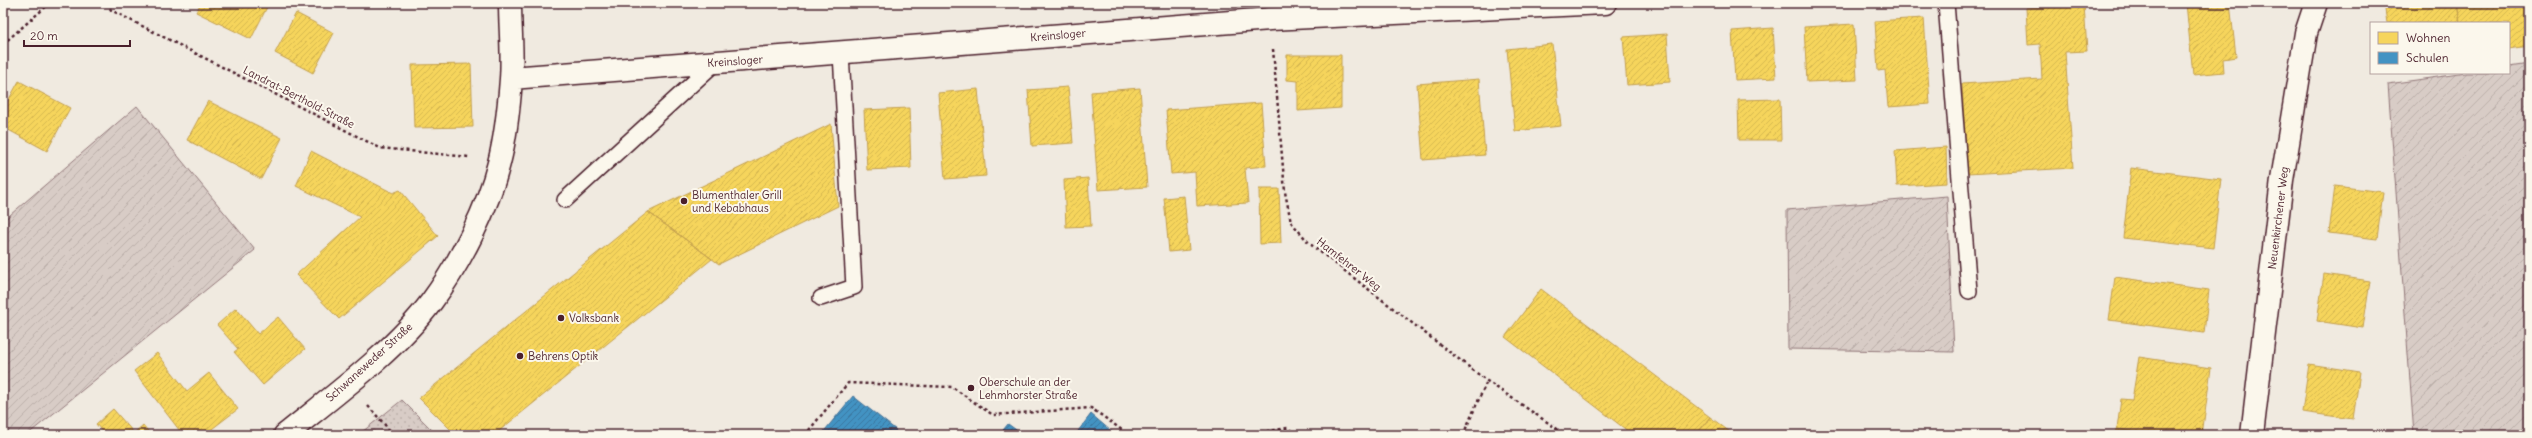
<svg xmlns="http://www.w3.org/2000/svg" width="2532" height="438" font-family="Delius,sans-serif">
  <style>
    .park { fill: url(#park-dots); stroke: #917678 }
    .garden { fill: url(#garden-furrows); stroke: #917678 }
    .homes { fill: url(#homes-hatch); stroke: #c29e4d }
    .schools { fill: url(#schools-hatch); stroke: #457095 }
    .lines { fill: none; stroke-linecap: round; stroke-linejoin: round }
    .service-casing { stroke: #4a1f2b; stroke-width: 18 }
    .tertiary-casing { stroke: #4a1f2b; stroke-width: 25 }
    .secondary-casing { stroke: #4a1f2b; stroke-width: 25 }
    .path { stroke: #4a1f2b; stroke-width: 2.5; stroke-dasharray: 3 3; stroke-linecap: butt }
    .service { stroke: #fbf7ec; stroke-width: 15 }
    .tertiary { stroke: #fbf7ec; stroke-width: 22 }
    .secondary { stroke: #fbf7ec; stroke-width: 22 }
    .poi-dot { fill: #4a1f2b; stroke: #fbf7ec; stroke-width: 1.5 }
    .labels { text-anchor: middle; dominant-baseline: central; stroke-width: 4; stroke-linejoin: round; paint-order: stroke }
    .street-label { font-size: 11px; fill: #4a1f2b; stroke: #fbf7ec }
    .poi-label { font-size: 11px; fill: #4a1f2b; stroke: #fbf7ec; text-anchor: start }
  </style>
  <defs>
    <pattern id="park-dots" width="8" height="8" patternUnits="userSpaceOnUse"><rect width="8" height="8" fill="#d8ccc6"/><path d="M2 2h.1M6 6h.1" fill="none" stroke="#bbafaa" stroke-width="1.8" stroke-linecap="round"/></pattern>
    <pattern id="garden-furrows" width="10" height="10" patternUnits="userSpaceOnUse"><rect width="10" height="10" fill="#d8ccc6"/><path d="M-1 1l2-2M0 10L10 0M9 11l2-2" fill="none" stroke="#bbafaa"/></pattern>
    <pattern id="homes-hatch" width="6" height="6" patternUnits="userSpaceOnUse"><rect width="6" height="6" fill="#f6d55c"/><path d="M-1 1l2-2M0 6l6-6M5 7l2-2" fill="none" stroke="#d4b650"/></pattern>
    <pattern id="schools-hatch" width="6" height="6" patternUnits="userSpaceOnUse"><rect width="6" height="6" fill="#4393c3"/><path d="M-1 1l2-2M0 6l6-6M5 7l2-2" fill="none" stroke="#3a779f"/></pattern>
  </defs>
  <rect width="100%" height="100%" fill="#f0eae0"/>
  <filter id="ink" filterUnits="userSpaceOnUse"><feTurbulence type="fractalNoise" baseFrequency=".025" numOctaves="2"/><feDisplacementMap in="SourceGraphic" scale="8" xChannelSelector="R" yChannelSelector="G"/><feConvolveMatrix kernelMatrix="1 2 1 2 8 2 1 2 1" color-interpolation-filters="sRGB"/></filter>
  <g filter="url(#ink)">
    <!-- park -->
    <path class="park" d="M402 400 437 435H365L362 432Z"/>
    <!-- garden -->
    <path class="garden" d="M2529 64V435H2414L2388 84 2466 73H2509V67Z
      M137 106 255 250 27 435H3V221Z
      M1947 196 1954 352 1788 349 1787 210Z"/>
    <!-- homes -->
    <path class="homes" d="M201 3H269L251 39 196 12Z
      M2186 3H2230L2236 57 2223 59 2224 72 2193 75Z
      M2384 3H2457L2460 23H2387Z
      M2457 3H2529V46L2509 49V23H2460Z
      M2084 5 2087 51 2065 52 2073 168 1967 174 1962 84 2042 79 2040 44 2028 45 2026 8Z
      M296 13 334 33 313 73 275 53Z
      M1924 18 1930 104 1888 107 1885 70 1878 71 1875 21Z
      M1854 24 1857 80 1807 82 1804 27Z
      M1773 28 1776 78 1735 80 1732 31Z
      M1667 34 1670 82 1627 85 1623 37Z
      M1552 44 1561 126 1515 131 1507 49Z
      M1287 55H1341V108L1298 111V81L1287 80Z
      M471 64 473 127 414 128 412 65Z
      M1479 79 1485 155 1423 160 1417 84Z
      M19 81 70 108 47 151 3 127V110Z
      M1068 87 1073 143 1032 146 1028 90Z
      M1140 88 1147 187 1098 190 1091 92Z
      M978 89 986 176 945 179 938 93Z
      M1780 99 1781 140H1739L1738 100Z
      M208 101 282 138 261 179 187 140Z
      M1261 103 1266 166 1245 168 1248 203 1197 206 1195 172 1171 174 1166 110Z
      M909 108 911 168 867 170 864 110Z
      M831 124 838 206 719 264 648 212Z
      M1946 147 1947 183 1897 186 1895 151Z
      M311 151 393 193 400 190 438 236 339 319 296 275 360 217 296 186Z
      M2131 168 2221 179 2213 248 2123 238Z
      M1088 178 1091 226 1066 227 1064 180Z
      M2335 186 2383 192 2377 239 2329 233Z
      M1259 189H1279L1281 243 1260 244Z
      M1184 196 1189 250 1169 252 1164 198Z
      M648 212 712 259 494 435H456L419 398Z
      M2324 274 2370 281 2363 328 2317 321Z
      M2115 277 2209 290 2204 333 2109 320Z
      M1541 289 1710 417 1696 435H1633L1505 337Z
      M236 308 258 334 278 317 305 349 263 385 234 352 238 349 217 325Z
      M157 353 187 391 209 373 238 409 204 435H183L134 371Z
      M2139 357 2211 368 2202 435H2156L2117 429 2121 399 2132 400Z
      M2309 364 2360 372 2353 419 2302 412Z
      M113 409 134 433 143 425 151 435H105L96 424Z
      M1710 417 1734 435H1696Z
      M2117 429 2156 435H2116Z"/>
    <!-- schools -->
    <path class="schools" d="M853 396 896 430 893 435H821Z
      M1091 414 1111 431 1117 435H1075Z
      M1008 424 1023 435H999Z"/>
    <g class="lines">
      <!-- service casing -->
      <g class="service-casing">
        <path id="service" d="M1946 3 1969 291
          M565 200 716 62
          M821 298 854 287 841 53"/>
      </g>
      <!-- tertiary casing -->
      <g class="tertiary-casing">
        <path id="tertiary" d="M2252 435 2282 180 2306 33 2316 3"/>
      </g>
      <!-- secondary casing -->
      <g class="secondary-casing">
        <path id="secondary" d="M511 78 1270 19 1605 3
          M285 435C333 396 395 351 432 301 460 263 488 208 499 163 506 136 509 106 511 79 513 54 510 28 510 3"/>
      </g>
      <!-- path -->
      <path class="path" d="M107 3 111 10 380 148 469 157
        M3 44 50 3
        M1273 49 1285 192 1291 222 1310 244 1487 381 1566 435
        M368 406 394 435
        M805 435 848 383 952 387 993 415 1091 408 1129 435
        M1243 435 1288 428 1297 435
        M1463 435 1487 381"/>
      <!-- service -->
      <use href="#service" class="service"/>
      <!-- tertiary -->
      <use href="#tertiary" class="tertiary"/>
      <!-- secondary -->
      <use href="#secondary" class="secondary"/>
    </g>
  </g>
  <!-- markers -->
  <g class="poi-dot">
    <circle cx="684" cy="201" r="4"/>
    <circle cx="561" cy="318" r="4"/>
    <circle cx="520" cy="356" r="4"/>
    <circle cx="971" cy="388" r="4"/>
  </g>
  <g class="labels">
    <!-- street labels -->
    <g class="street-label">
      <text transform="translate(1058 35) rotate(-5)">Kreinsloger</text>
      <text transform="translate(735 61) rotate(-4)">Kreinsloger</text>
      <text transform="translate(299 97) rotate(27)">Landrat-Berthold-Straße</text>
      <text transform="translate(2278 218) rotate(-83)">Neuenkirchener Weg</text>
      <text transform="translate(1349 264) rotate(38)">Hamfehrer Weg</text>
      <text transform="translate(369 362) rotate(-42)">Schwaneweder Straße</text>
    </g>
    <!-- poi labels -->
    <g class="poi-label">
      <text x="692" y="195">Blumenthaler Grill<tspan x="692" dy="13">und Kebabhaus</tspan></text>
      <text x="569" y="318">Volksbank</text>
      <text x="528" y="356">Behrens Optik</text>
      <text x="979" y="382">Oberschule an der<tspan x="979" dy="13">Lehmhorster Straße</tspan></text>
    </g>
  </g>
  <!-- margin -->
  <rect width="2532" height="438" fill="none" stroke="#fbf7ec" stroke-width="16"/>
  <rect x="8" y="8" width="2516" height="422" fill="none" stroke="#4a1f2b" stroke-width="1.5" filter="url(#ink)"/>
  <!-- legend -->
  <rect x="2370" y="22" width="140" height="52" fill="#fbf7ec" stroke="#b4a19f"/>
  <rect x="2378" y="32" width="20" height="12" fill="#f6d55c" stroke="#b4a19f"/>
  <text x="2406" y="42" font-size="12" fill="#4a1f2b">Wohnen</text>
  <rect x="2378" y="52" width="20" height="12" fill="#4393c3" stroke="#b4a19f"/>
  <text x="2406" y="62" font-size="12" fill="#4a1f2b">Schulen</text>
  <!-- scale -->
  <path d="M24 40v6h106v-6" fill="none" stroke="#4a1f2b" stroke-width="2"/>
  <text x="30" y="40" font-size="12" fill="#4a1f2b" stroke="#fbf7ec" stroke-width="3" paint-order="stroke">20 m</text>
</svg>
